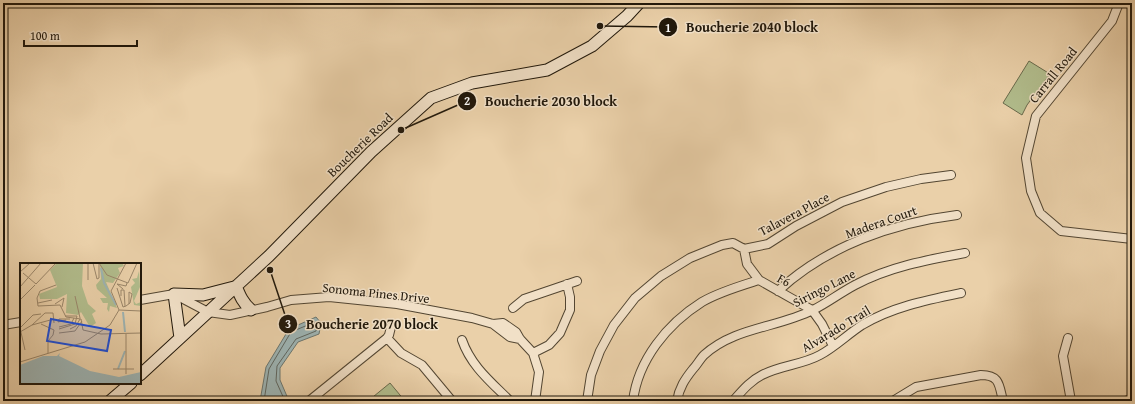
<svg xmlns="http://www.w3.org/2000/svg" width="1135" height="404" font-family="'Gentium Book Plus',serif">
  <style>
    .green { fill: #b1bc8c; stroke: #696a4c }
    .water { fill: #9db4b4; stroke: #6b7670 }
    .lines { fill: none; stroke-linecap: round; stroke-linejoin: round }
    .shore { stroke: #5f6660; stroke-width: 1 }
    .minor-casing { stroke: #534632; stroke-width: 10 }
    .secondary-casing { stroke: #21180b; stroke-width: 13 }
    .minor { stroke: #f1e0c7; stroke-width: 8 }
    .secondary { stroke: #f1e0c7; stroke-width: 11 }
    .labels { text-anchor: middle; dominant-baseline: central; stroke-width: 3; stroke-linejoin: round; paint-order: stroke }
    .street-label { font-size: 13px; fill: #21180b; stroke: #f1e0c7 }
    .inset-river { fill: none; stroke: #9db4b4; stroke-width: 2 }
    .inset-road { fill: none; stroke: #9a866a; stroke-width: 1 }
    .view { fill: #1d4ed8; fill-opacity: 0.15; stroke: #1d4ed8; stroke-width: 2 }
    .inset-edge { fill: none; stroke: #21180b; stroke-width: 2 }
    .leader { fill: none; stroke: #21180b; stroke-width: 1.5 }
    .callout-dot { fill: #21180b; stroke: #f1e0c7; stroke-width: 1.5 }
    .mark-label { font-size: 12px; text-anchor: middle; font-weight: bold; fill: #fff }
    .callout-label { font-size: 14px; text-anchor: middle; font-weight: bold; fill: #21180b; stroke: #f1e0c7; stroke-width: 3; stroke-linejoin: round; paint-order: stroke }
  </style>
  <rect width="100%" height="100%" fill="#ead0a9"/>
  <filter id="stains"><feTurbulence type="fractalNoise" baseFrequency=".005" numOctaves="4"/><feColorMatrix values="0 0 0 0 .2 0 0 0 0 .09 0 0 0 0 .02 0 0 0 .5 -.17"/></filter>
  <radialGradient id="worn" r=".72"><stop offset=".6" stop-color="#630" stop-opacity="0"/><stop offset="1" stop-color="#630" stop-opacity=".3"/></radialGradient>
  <!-- green -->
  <path class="green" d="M1029 61 1050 74 1027 105 1022 115 1003 103Z
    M390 383 405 401H368Z"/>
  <!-- water -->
  <path class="water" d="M316 317 321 323 319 334 298 342 280 368V380L289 401H260L266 367 289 329Z"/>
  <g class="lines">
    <!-- shore -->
    <path class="shore" d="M264 401 269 369 291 332 315 322 317 325 316 331 296 339 277 366 276 381 285 401"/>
    <!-- minor casing -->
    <g class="minor-casing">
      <path id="minor" d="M1119 3 1112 21 1036 116 1026 158 1031 191 1040 213 1061 231 1132 239
        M744 249 747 264 759 280 812 310 822 324 833 346
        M778 291C827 246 892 223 957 215
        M140 300 174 294 208 312 230 315 267 307 291 300 329 297 397 304 472 318 493 324 503 323 516 332 520 339 533 353 539 372 535 401
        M513 308 524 299 577 281
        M493 324 510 337 520 339
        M3 325 21 322
        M387 338 401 353 422 365 452 401
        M1068 338 1063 356 1071 401
        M462 340C471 366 491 382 510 401
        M533 353 549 345 560 333 570 310V297L567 284
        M309 401 387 338 389 335 391 327
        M587 401 591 375 600 351 614 325 635 298 661 276 690 258 722 245 733 243 744 249 768 244 796 226 842 202 886 187 921 179 951 175
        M633 401C638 360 667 324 702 302 719 292 740 286 759 280
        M677 401C679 388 685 379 693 369 697 365 700 359 704 355 735 327 777 328 813 310 827 303 840 293 855 285 889 267 926 260 965 253
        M733 401C742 391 750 381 762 375 781 365 802 365 820 355 835 347 848 334 862 325 892 307 927 300 961 293
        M893 401 916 387 981 375C1000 375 999 385 1003 401
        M1125 401 1132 399"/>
    </g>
    <!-- secondary casing -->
    <g class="secondary-casing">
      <path id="secondary" d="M236 286C240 296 243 303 251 310
        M180 338 174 294 203 295 234 287
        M140 375 269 256 371 152 431 98 472 83 547 70 592 46 627 16 639 3
        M110 401 131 383"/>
    </g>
    <!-- minor -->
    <use href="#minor" class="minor"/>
    <!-- secondary -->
    <use href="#secondary" class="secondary"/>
  </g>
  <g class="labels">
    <!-- street labels -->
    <g class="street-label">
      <text transform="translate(1053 75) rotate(-51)">Carrall Road</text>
      <text transform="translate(360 145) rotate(-44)">Boucherie Road</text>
      <text transform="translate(794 214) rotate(-28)">Talavera Place</text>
      <text transform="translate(881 222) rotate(-19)">Madera Court</text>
      <text transform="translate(784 280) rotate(29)">F6</text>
      <text transform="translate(824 288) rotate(-27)">Siringo Lane</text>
      <text transform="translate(376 293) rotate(6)">Sonoma Pines Drive</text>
      <text transform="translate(836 329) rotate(-31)">Alvarado Trail</text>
    </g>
  </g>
  <!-- overview -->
  <g transform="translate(20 263)">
    <rect width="121" height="121" fill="#ead0a9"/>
    <path d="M37 0H63L62 23 68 41 76 48 72 51 76 60 70 64 61 49 58 52 46 50 47 31 37 36H20L19 31 37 24 30 7ZM80 0H102L104 3 98 5 100 10 93 20 86 19 97 45 90 43 89 49 87 46 88 40H83L80 35H87L77 26 76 22 81 16ZM119 8 120 24 114 38 116 41 121 39V43L114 42 111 24 115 20 112 16 117 15Z" fill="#b1bc8c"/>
    <path d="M40 90 39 93 70 108 99 114 121 109V121H0V102L23 93H37Z" fill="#9db4b4"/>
    <path class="inset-river" d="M81 5 84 20 96 42M103 49 105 69M98 106 105 88"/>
    <path class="inset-road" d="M68 0V17M73 0 77 16 79 15V0M79 0 87 12 108 20 117 0M0 9 10 0M3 10 16 21M16 21 36 0M0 24 21 0M97 25 103 44 106 43 110 40 112 31 109 29V41M103 26 97 21 106 23 107 20M20 28 17 35 18 43 40 42 46 54 61 56 63 67 81 71 121 70M20 28 36 22M55 33 60 55M101 33V27H104L105 43M0 37 15 22M18 40 32 37M35 41 44 35 42 44M99 47 91 28 106 0M46 57 38 59 39 56H50M21 61 34 67 33 72 28 78V90M12 62 25 50H33L34 60M39 64 51 61 54 55M39 66 55 61 57 53H45M50 66 56 63 60 56M0 69 12 62 34 56M39 70 55 68 62 58M106 71V111M5 87 0 65 13 52 21 51M0 99 65 79 90 62 99 47 121 48M93 106H114"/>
    <path class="view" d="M31 56 91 67 87 88 27 78Z"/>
    <rect width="121" height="121" class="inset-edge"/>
  </g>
  <!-- callouts -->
  <path class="leader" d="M600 26L668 27M401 130L467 101M270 270L288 324"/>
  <g class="callout-dot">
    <circle cx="600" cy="26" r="4"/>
    <circle cx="401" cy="130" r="4"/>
    <circle cx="270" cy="270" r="4"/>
    <circle cx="668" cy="27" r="10"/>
    <circle cx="467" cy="101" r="10"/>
    <circle cx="288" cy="324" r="10"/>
  </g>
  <g class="mark-label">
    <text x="668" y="32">1</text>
    <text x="467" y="105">2</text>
    <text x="288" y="328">3</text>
  </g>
  <g class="callout-label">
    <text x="752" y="32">Boucherie 2040 block</text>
    <text x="551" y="106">Boucherie 2030 block</text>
    <text x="372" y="329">Boucherie 2070 block</text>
  </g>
  <!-- margin -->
  <rect width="1135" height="404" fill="none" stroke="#ead0a9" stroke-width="16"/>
  <rect x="4" y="4" width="1127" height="396" fill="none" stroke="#21180b" stroke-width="2"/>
  <rect x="8" y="8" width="1119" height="388" fill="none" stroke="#21180b"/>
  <!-- scale -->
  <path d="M24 40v6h113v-6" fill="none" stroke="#21180b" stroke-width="2"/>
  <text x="30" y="40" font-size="12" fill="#21180b" stroke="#f1e0c7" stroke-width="3" paint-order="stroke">100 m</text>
  <rect width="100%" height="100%" filter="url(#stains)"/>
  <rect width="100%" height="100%" fill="url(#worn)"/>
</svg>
